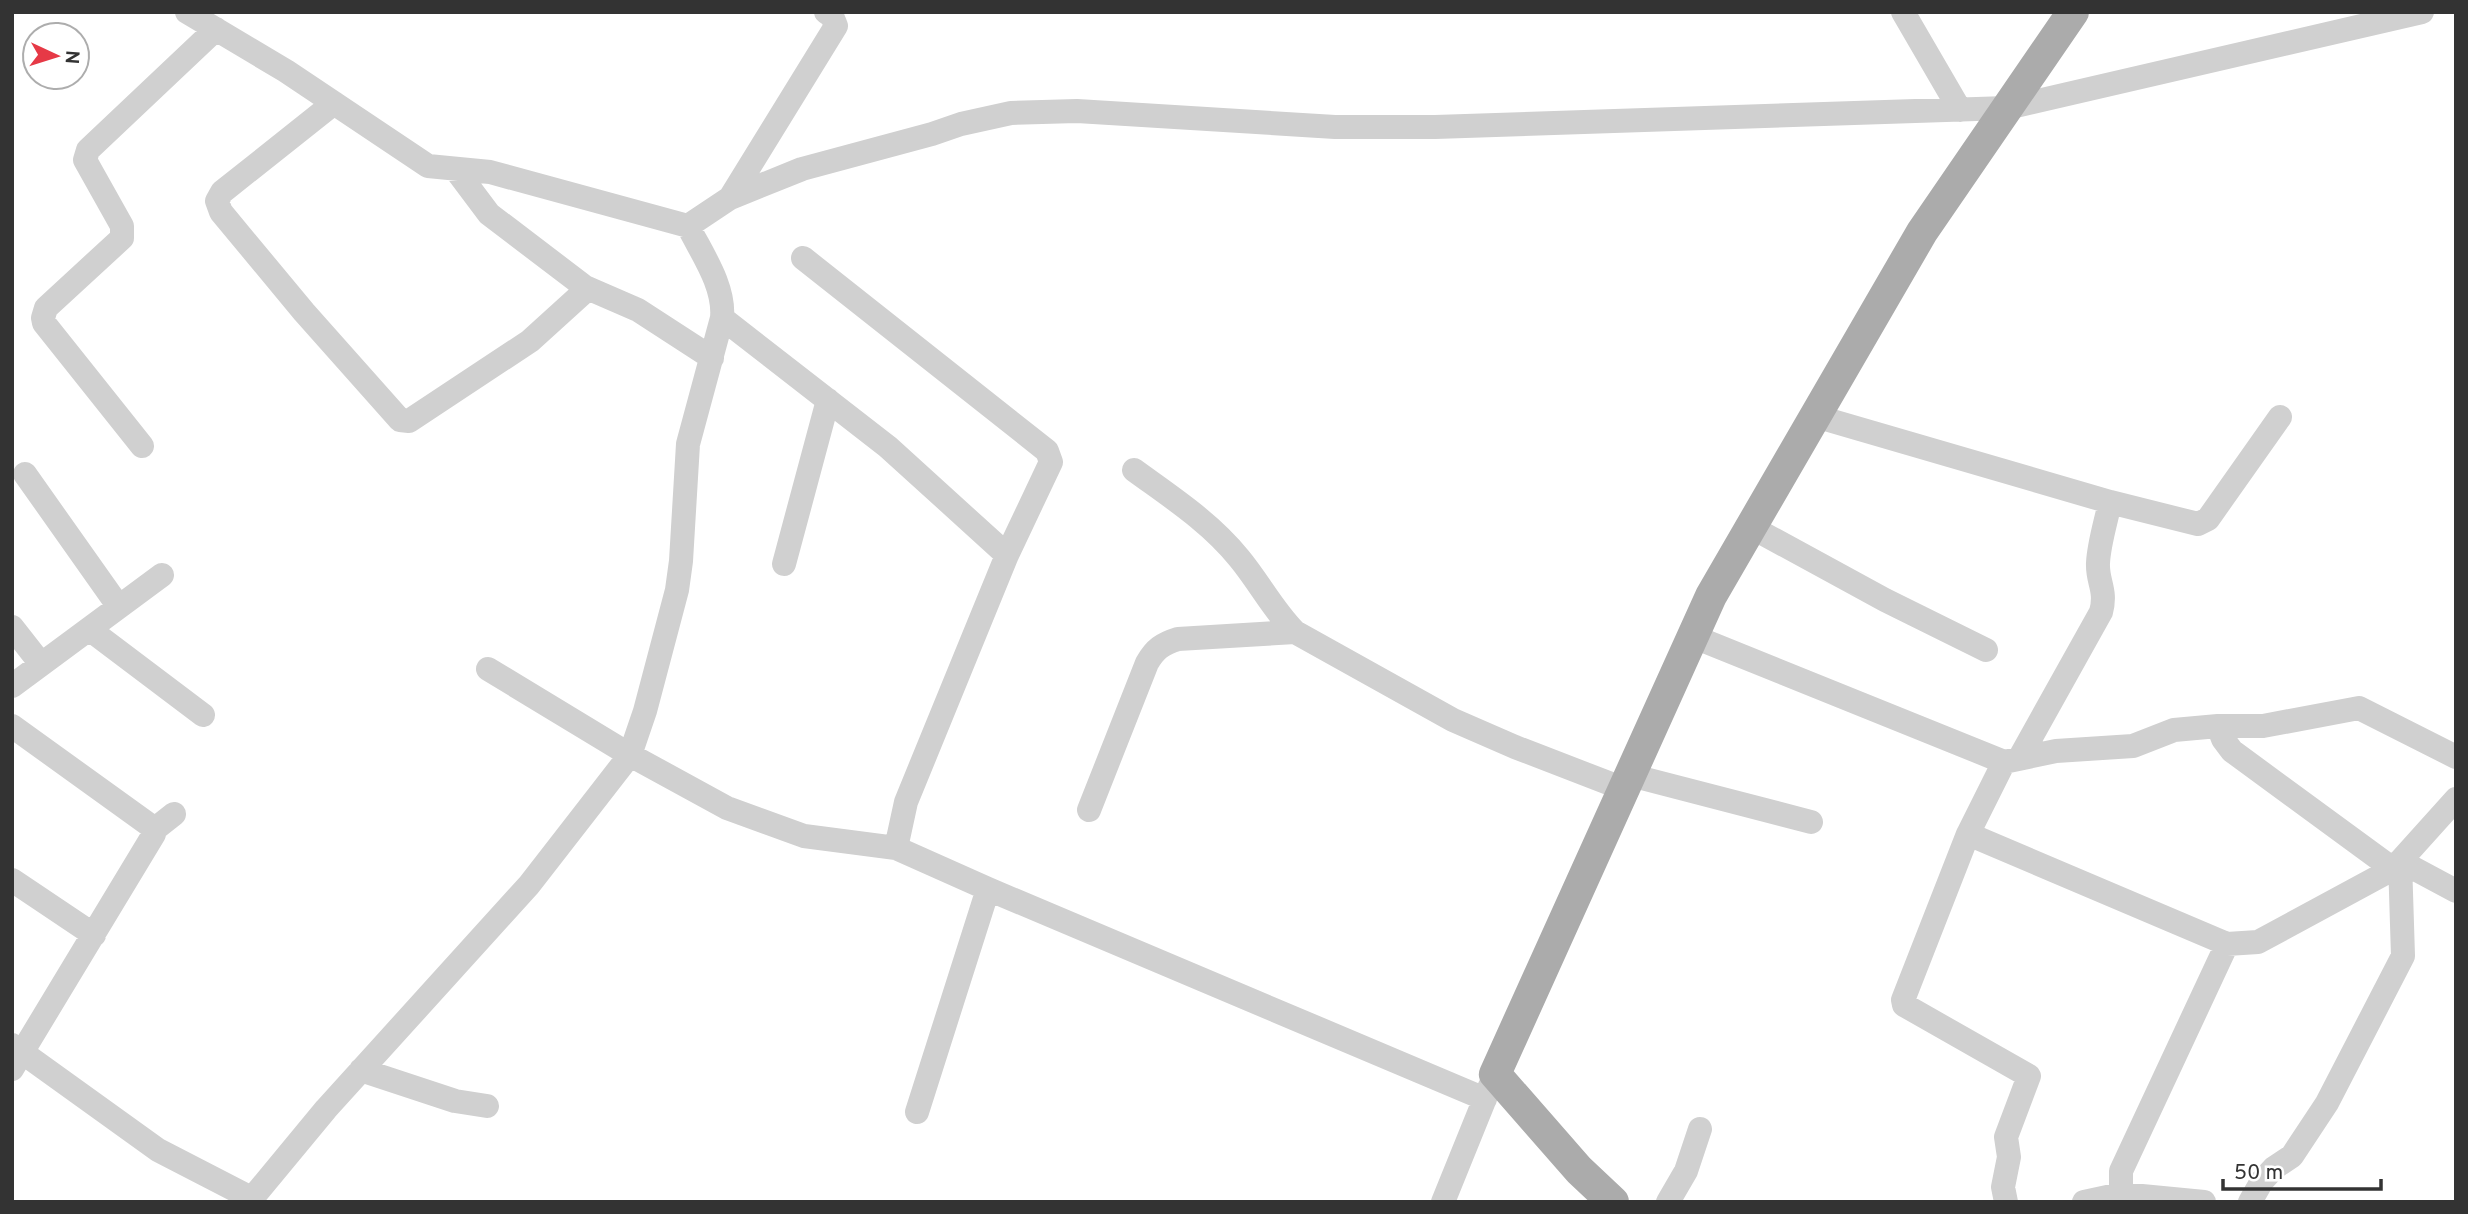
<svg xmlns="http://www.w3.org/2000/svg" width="2468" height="1214" font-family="Overpass,sans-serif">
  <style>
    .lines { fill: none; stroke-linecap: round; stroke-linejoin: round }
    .minor { stroke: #d0d0d0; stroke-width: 24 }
    .major { stroke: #ababab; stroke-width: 32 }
  </style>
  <rect width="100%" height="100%" fill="#fff"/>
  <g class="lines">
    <!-- minor -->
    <path class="minor" d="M187 12 286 71 428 166 490 172 688 226C702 254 725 286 722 318L688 444 681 561 677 590 645 711 630 755 529 885 326 1109 249 1202
      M1903 12 1960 110
      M334 103 222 192 217 201 221 212 304 312 400 420 409 421 530 341 584 292 585 287 489 214 456 170
      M730 198 802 169 932 134 961 124 1011 113 1077 111 1335 127H1435L2007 108 2422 12
      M688 226 730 198 836 26 832 16 826 12
      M803 258 1047 451 1051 462 1007 555 906 802 896 848 988 889 1485 1099
      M585 287 638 310 712 358
      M722 318 888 447 1007 555
      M1815 416 2110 502 2198 524 2208 519 2280 417
      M142 446 44 323 43 318 46 308 122 238V226L85 160 88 150 216 29
      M1134 470C1171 497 1210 522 1239 558 1259 582 1273 610 1295 632L1453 720 1515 747 1624 789
      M25 474 119 607
      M1751 527 1885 600 1986 650
      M784 564 828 400
      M12 627 41 664
      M89 629 203 715
      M1692 636 2004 762 1968 834 1903 1000 1904 1005 2029 1076 2006 1137 2009 1157 2003 1187 2006 1202
      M488 669 630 755 727 808 804 836 896 848
      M12 686 162 575
      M12 726 155 829 154 834 12 1069
      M2218 726 2223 739 2232 751 2393 869
      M2019 759 2101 612C2107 590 2097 582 2098 563 2099 543 2106 522 2110 502
      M2004 762 2056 751 2133 746 2174 730 2218 726H2263L2359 708 2456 757
      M1630 775 1811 822
      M1089 810 1147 663C1155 649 1162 644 1178 639L1295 632
      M155 829 174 814
      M1968 834 2227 944 2121 1171V1194
      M2400 861 2456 891
      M12 880 94 935
      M2227 944 2258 942 2393 869 2456 799
      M12 1045 158 1150 251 1198
      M361 1070 455 1101 487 1106
      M917 1112 988 889
      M1443 1202 1490 1086
      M1668 1202 1686 1171 1700 1129
      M2084 1202 2121 1194 2204 1202
      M2250 1202 2262 1181 2274 1168 2292 1156 2327 1103 2403 956 2400 861"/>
    <!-- major -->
    <path class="major" d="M1613 1202 1579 1170 1495 1074 1711 596 1922 232 2073 12"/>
  </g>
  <!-- border -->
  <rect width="2468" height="1214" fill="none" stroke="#333333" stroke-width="28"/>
  <!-- north arrow -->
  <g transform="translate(56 56) rotate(94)"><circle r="33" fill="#ffffff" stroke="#adadad" stroke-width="2"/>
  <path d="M0-5L12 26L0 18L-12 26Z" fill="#e63946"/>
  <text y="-10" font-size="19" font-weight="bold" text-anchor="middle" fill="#333333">N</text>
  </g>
  <!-- scale -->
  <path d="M2223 1179v10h158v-10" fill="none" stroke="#333333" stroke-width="3.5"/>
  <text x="2234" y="1179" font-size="21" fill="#333333" stroke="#ffffff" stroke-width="5" paint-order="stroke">50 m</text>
</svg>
